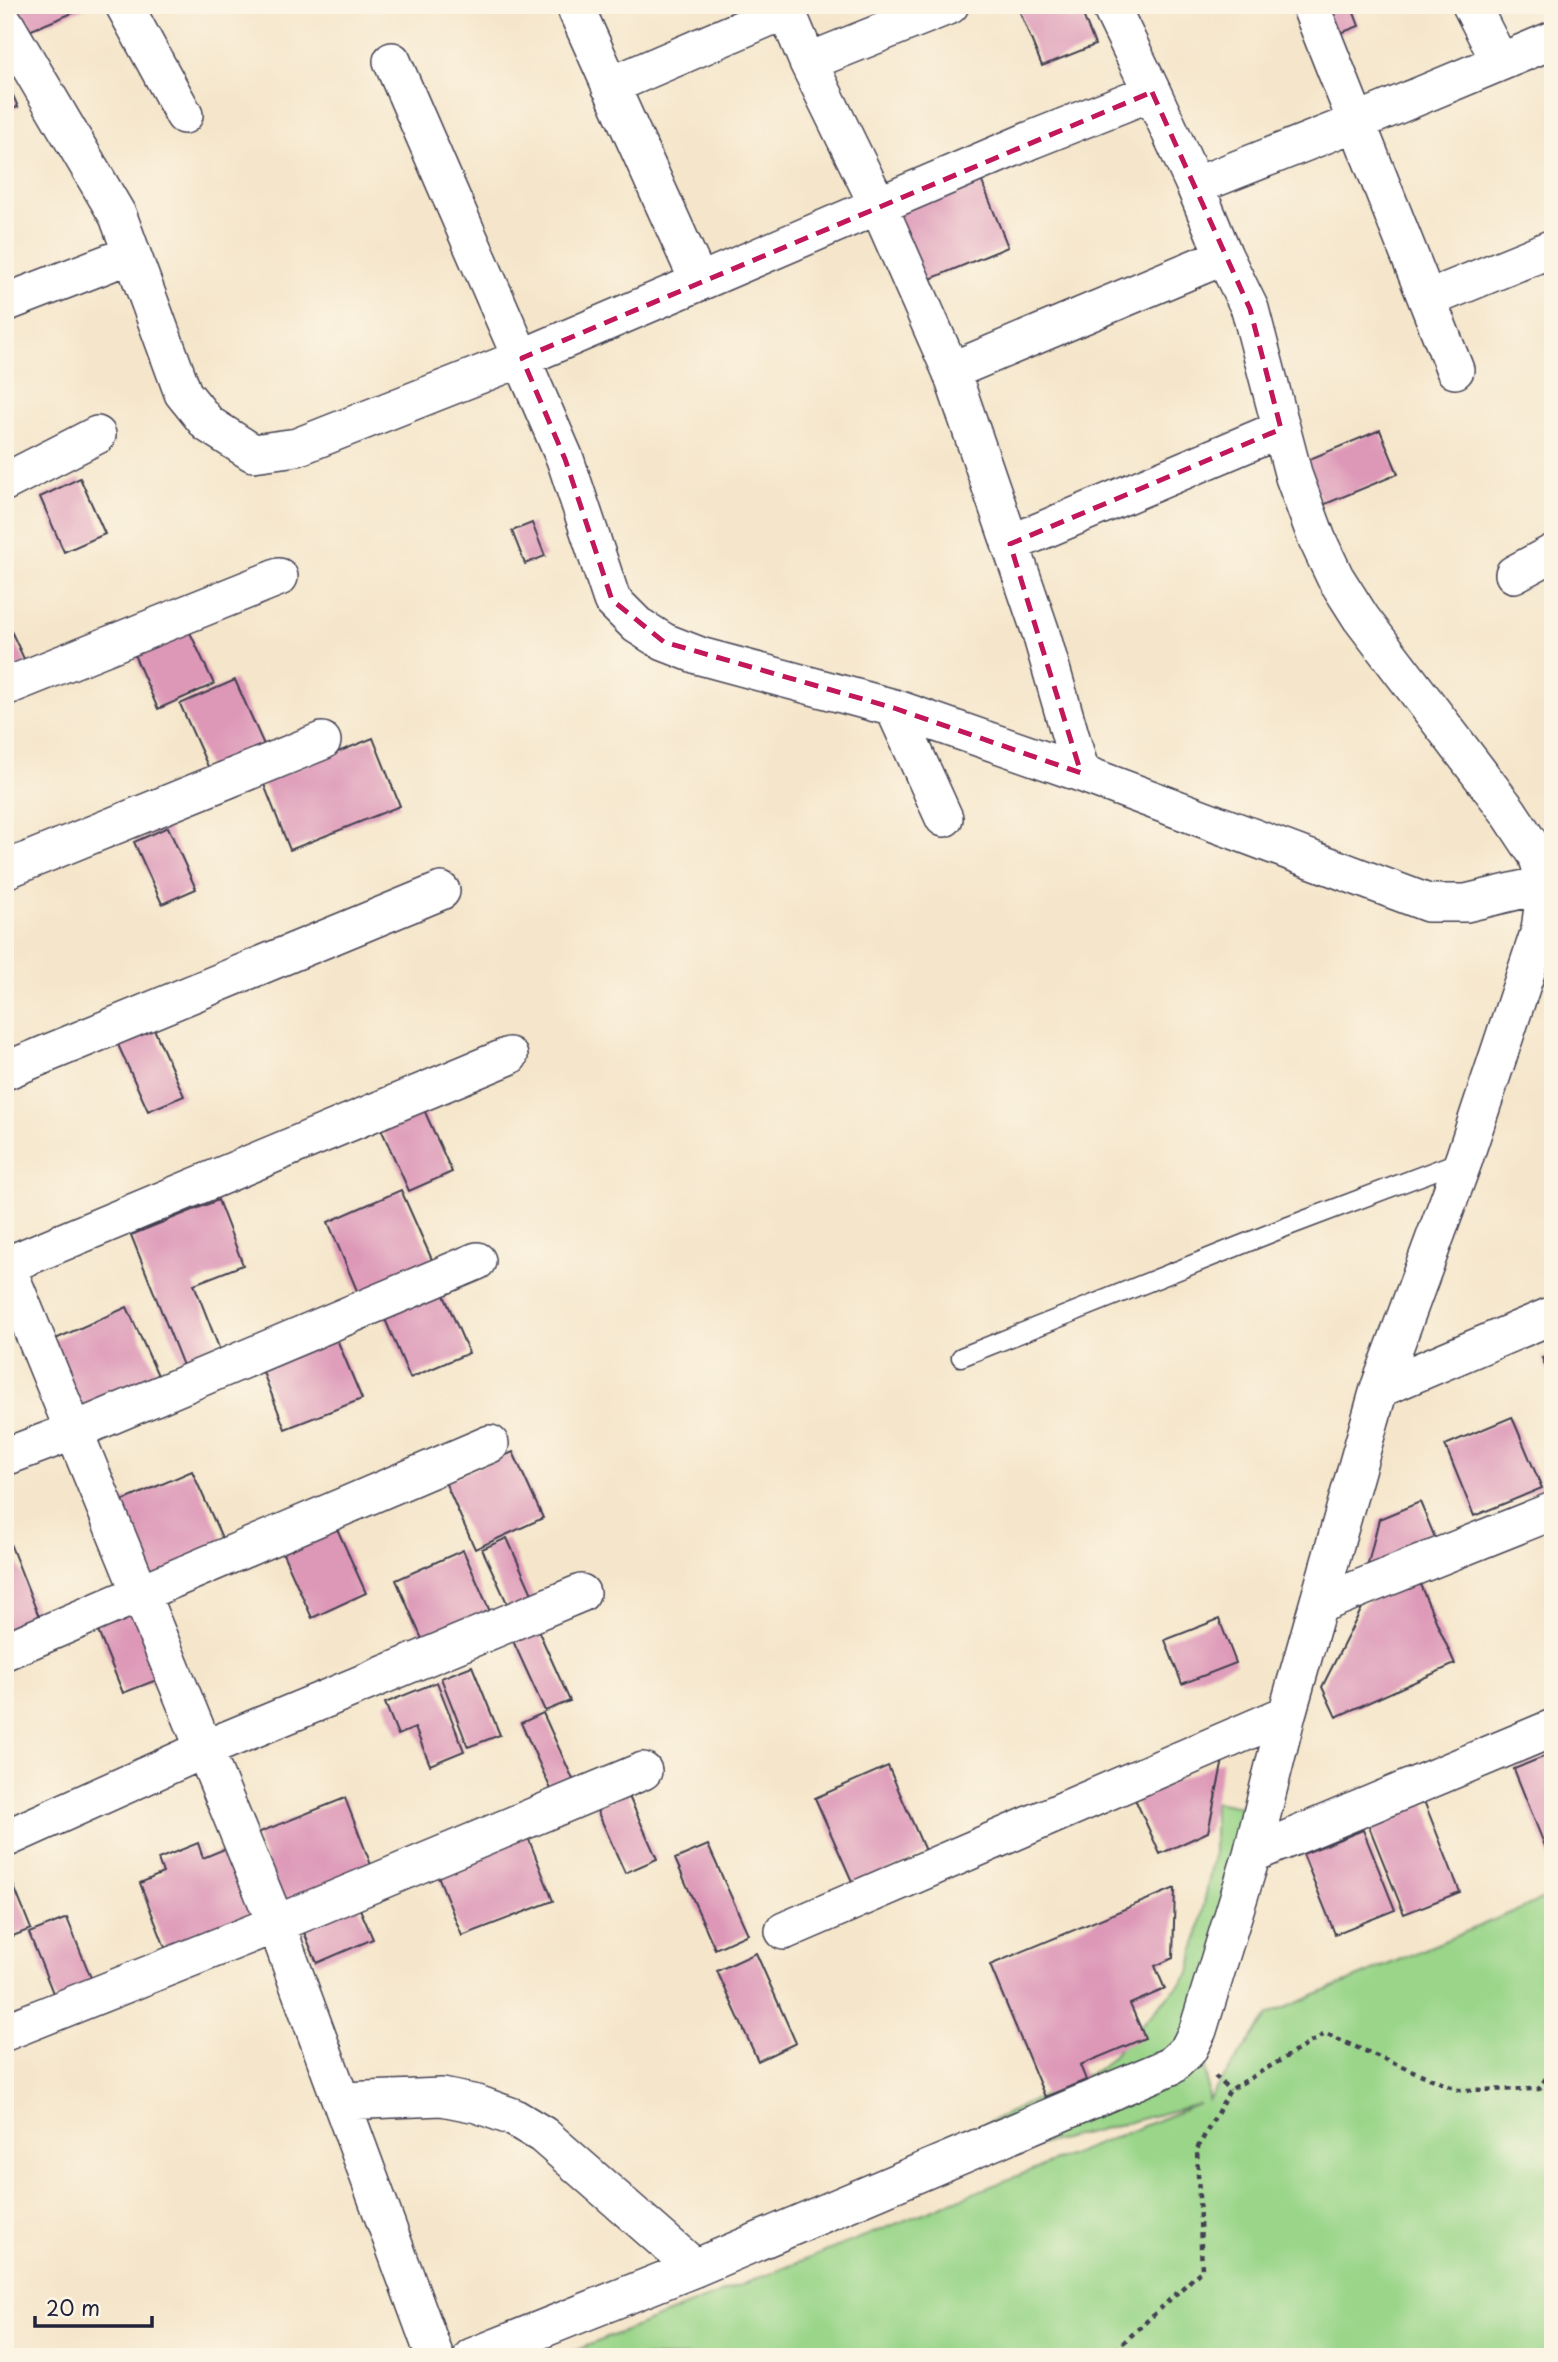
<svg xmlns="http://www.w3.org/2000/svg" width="1558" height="2362" font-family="'Playpen Sans',sans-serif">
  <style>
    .green { fill: #9ad589; stroke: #5e7c62; stroke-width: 2 }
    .building { fill: #dd98b7 }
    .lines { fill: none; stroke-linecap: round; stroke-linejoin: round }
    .lane-casing { stroke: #423f51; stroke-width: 21 }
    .street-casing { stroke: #423f51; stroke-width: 40 }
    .path { stroke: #423f51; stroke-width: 4.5; stroke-dasharray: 5 5; stroke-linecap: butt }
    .lane { stroke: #fff; stroke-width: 18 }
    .street { stroke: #fff; stroke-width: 37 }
    .marked { fill: none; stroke: #c2185b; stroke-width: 5; stroke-dasharray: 14 9; stroke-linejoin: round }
  </style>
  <rect width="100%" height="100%" fill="#fcf5e5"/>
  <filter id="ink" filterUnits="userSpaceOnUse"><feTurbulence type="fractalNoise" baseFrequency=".0143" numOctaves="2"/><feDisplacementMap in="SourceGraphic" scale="14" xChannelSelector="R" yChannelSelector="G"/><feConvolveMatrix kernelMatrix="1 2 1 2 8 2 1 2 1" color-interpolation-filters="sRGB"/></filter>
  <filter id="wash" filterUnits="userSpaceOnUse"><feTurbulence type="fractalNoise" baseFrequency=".00686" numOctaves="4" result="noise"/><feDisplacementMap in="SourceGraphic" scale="28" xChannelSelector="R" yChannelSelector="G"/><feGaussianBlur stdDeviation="1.57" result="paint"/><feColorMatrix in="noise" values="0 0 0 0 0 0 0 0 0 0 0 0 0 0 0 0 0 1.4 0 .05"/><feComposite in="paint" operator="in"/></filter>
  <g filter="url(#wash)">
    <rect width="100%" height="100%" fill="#f5e6cb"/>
    <!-- green -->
    <path class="green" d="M1214 1802 1253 1809 1234 1849 1256 1878 1204 2043 1208 2100 1268 2015 1553 1895V2357H559L1199 2104 1024 2149 983 2125 1101 2068 1190 1973 1214 1854Z"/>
    <g id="blocks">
      <!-- building -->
      <path class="building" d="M6 5H92L17 36Z
        M1017 5H1079L1095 45 1042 66Z
        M1321 5H1351L1359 26 1333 36Z
        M5 77 18 107 5 112Z
        M980 177 1008 247 923 282 894 211Z
        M1380 430 1398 474 1323 505 1305 461Z
        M80 478 105 534 64 552 40 497Z
        M532 523 545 556 525 564 512 531Z
        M5 618 26 663 5 673Z
        M187 626 214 684 158 709 132 650Z
        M235 680 265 747 210 771 180 704Z
        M373 738 400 806 290 850 263 782Z
        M168 827 196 889 162 904 134 842Z
        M150 1020 184 1096 148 1111 114 1036Z
        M420 1101 452 1172 409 1191 377 1120Z
        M401 1190 433 1262 358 1293 328 1222Z
        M218 1200 243 1265 194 1284 221 1353 184 1368 131 1235Z
        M440 1286 469 1353 410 1378 382 1312Z
        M127 1307 161 1382 85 1416 51 1341Z
        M336 1337 362 1399 285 1429 261 1367Z
        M1553 1353V1383L1542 1358Z
        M1512 1417 1542 1488 1474 1516 1445 1445Z
        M513 1452 543 1518 475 1549 445 1482Z
        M192 1471 227 1549 153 1582 118 1503Z
        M1420 1502 1436 1540 1367 1568 1379 1519Z
        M334 1522 366 1593 312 1618 280 1547Z
        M507 1538 537 1605 513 1616 482 1549Z
        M9 1541 39 1617 5 1630V1543Z
        M463 1550 492 1616 425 1646 396 1580Z
        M1418 1580 1455 1664 1336 1717 1322 1687 1364 1604Z
        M135 1608 162 1678 123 1693 95 1624Z
        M1219 1619 1236 1663 1182 1684 1165 1640Z
        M538 1630 570 1701 545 1711 513 1641Z
        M472 1666 500 1735 468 1747 441 1678Z
        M437 1682 464 1751 430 1765 415 1728 398 1735 385 1703Z
        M543 1713 576 1786 554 1796 521 1723Z
        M1553 1753V1866L1514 1769Z
        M1223 1760 1208 1832 1160 1854 1135 1799Z
        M888 1766 926 1853 854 1886 815 1798Z
        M627 1792 657 1859 625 1873 595 1806Z
        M5 1797 15 1822 5 1826Z
        M345 1798 373 1870 284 1905 255 1834Z
        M1424 1801 1460 1892 1404 1914 1368 1824Z
        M1363 1830 1395 1910 1335 1934 1303 1854Z
        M526 1832 553 1901 462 1936 435 1868Z
        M198 1843 203 1858 227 1848 256 1921 168 1955 140 1883 163 1873 158 1859Z
        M708 1845 748 1934 715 1949 675 1859Z
        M5 1864 31 1929 5 1939Z
        M1175 1888 1173 1958 1155 1966 1165 1989 1130 2004 1145 2038 1080 2065 1086 2080 1045 2097 990 1965Z
        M356 1900 373 1939 317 1963 300 1923Z
        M67 1918 95 1988 57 2003 29 1933Z
        M756 1953 796 2043 758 2061 717 1971Z"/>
    </g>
  </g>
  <g filter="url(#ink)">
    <use href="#blocks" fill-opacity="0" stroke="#423f51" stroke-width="2"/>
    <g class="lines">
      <!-- lane casing -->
      <g class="lane-casing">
        <path id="lane" d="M961 1357 1286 1227 1463 1160"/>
      </g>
      <!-- street casing -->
      <g class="street-casing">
        <path id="street" d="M124 5 184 115
          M784 5 808 62 878 205 951 371 1040 630 1081 773
          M1310 5 1455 370
          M1471 5 1500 62
          M577 11 699 282
          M5 24 118 216 183 393 208 424 253 453 297 447 522 358 1031 140 1152 92
          M392 61 565 459 612 600 637 625 664 642 700 656 894 708 1081 773 1428 903H1466L1546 884
          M808 62 950 5
          M610 86 786 10
          M1195 186 1357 122 1553 40
          M1428 299 1553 248
          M5 303 132 254
          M951 371 1224 256
          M5 482 97 435
          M1010 544 1281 429
          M1514 574 1553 553
          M5 687 279 577
          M894 708 944 818
          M5 870 322 741
          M5 1071 441 891
          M5 1263 276 1924 435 2357
          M5 1266 509 1056
          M1379 1389 1553 1315
          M5 1457 74 1431 477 1261
          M1318 1605 1553 1511
          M5 1651 490 1444
          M5 1839 205 1749 581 1593
          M1252 1854 1553 1728
          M784 1931 1287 1714
          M5 2032 276 1924 643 1771
          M342 2101 442 2097 477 2104 513 2117 543 2135 695 2268
          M472 2357 695 2268 1171 2066 1188 2050 1198 2030 1252 1854 1287 1714 1379 1389 1464 1159 1540 930 1546 884 1537 855 1508 811 1361 618 1335 577 1317 539 1294 477 1250 309 1224 256 1195 186 1152 92 1110 5"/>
      </g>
      <!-- path -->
      <path class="path" d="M1215 2076 1230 2090
        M1108 2357 1202 2270 1197 2149 1230 2090 1325 2034 1458 2090 1539 2089 1553 2067"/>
      <!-- lane -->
      <use href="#lane" class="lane"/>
      <!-- street -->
      <use href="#street" class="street"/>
    </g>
  </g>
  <!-- marked area -->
  <path class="marked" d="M1152 92 1250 309 1281 429 1010 544 1081 773 894 708 664 642 612 600 565 459 522 358Z"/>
  <!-- margin -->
  <rect width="1558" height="2362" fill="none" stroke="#fcf5e5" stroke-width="28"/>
  <!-- scale -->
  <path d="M35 2316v10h117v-10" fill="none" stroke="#22223b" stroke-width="3.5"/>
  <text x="46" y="2316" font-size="21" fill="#22223b" stroke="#fcf5e5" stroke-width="5" paint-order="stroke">20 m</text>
</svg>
